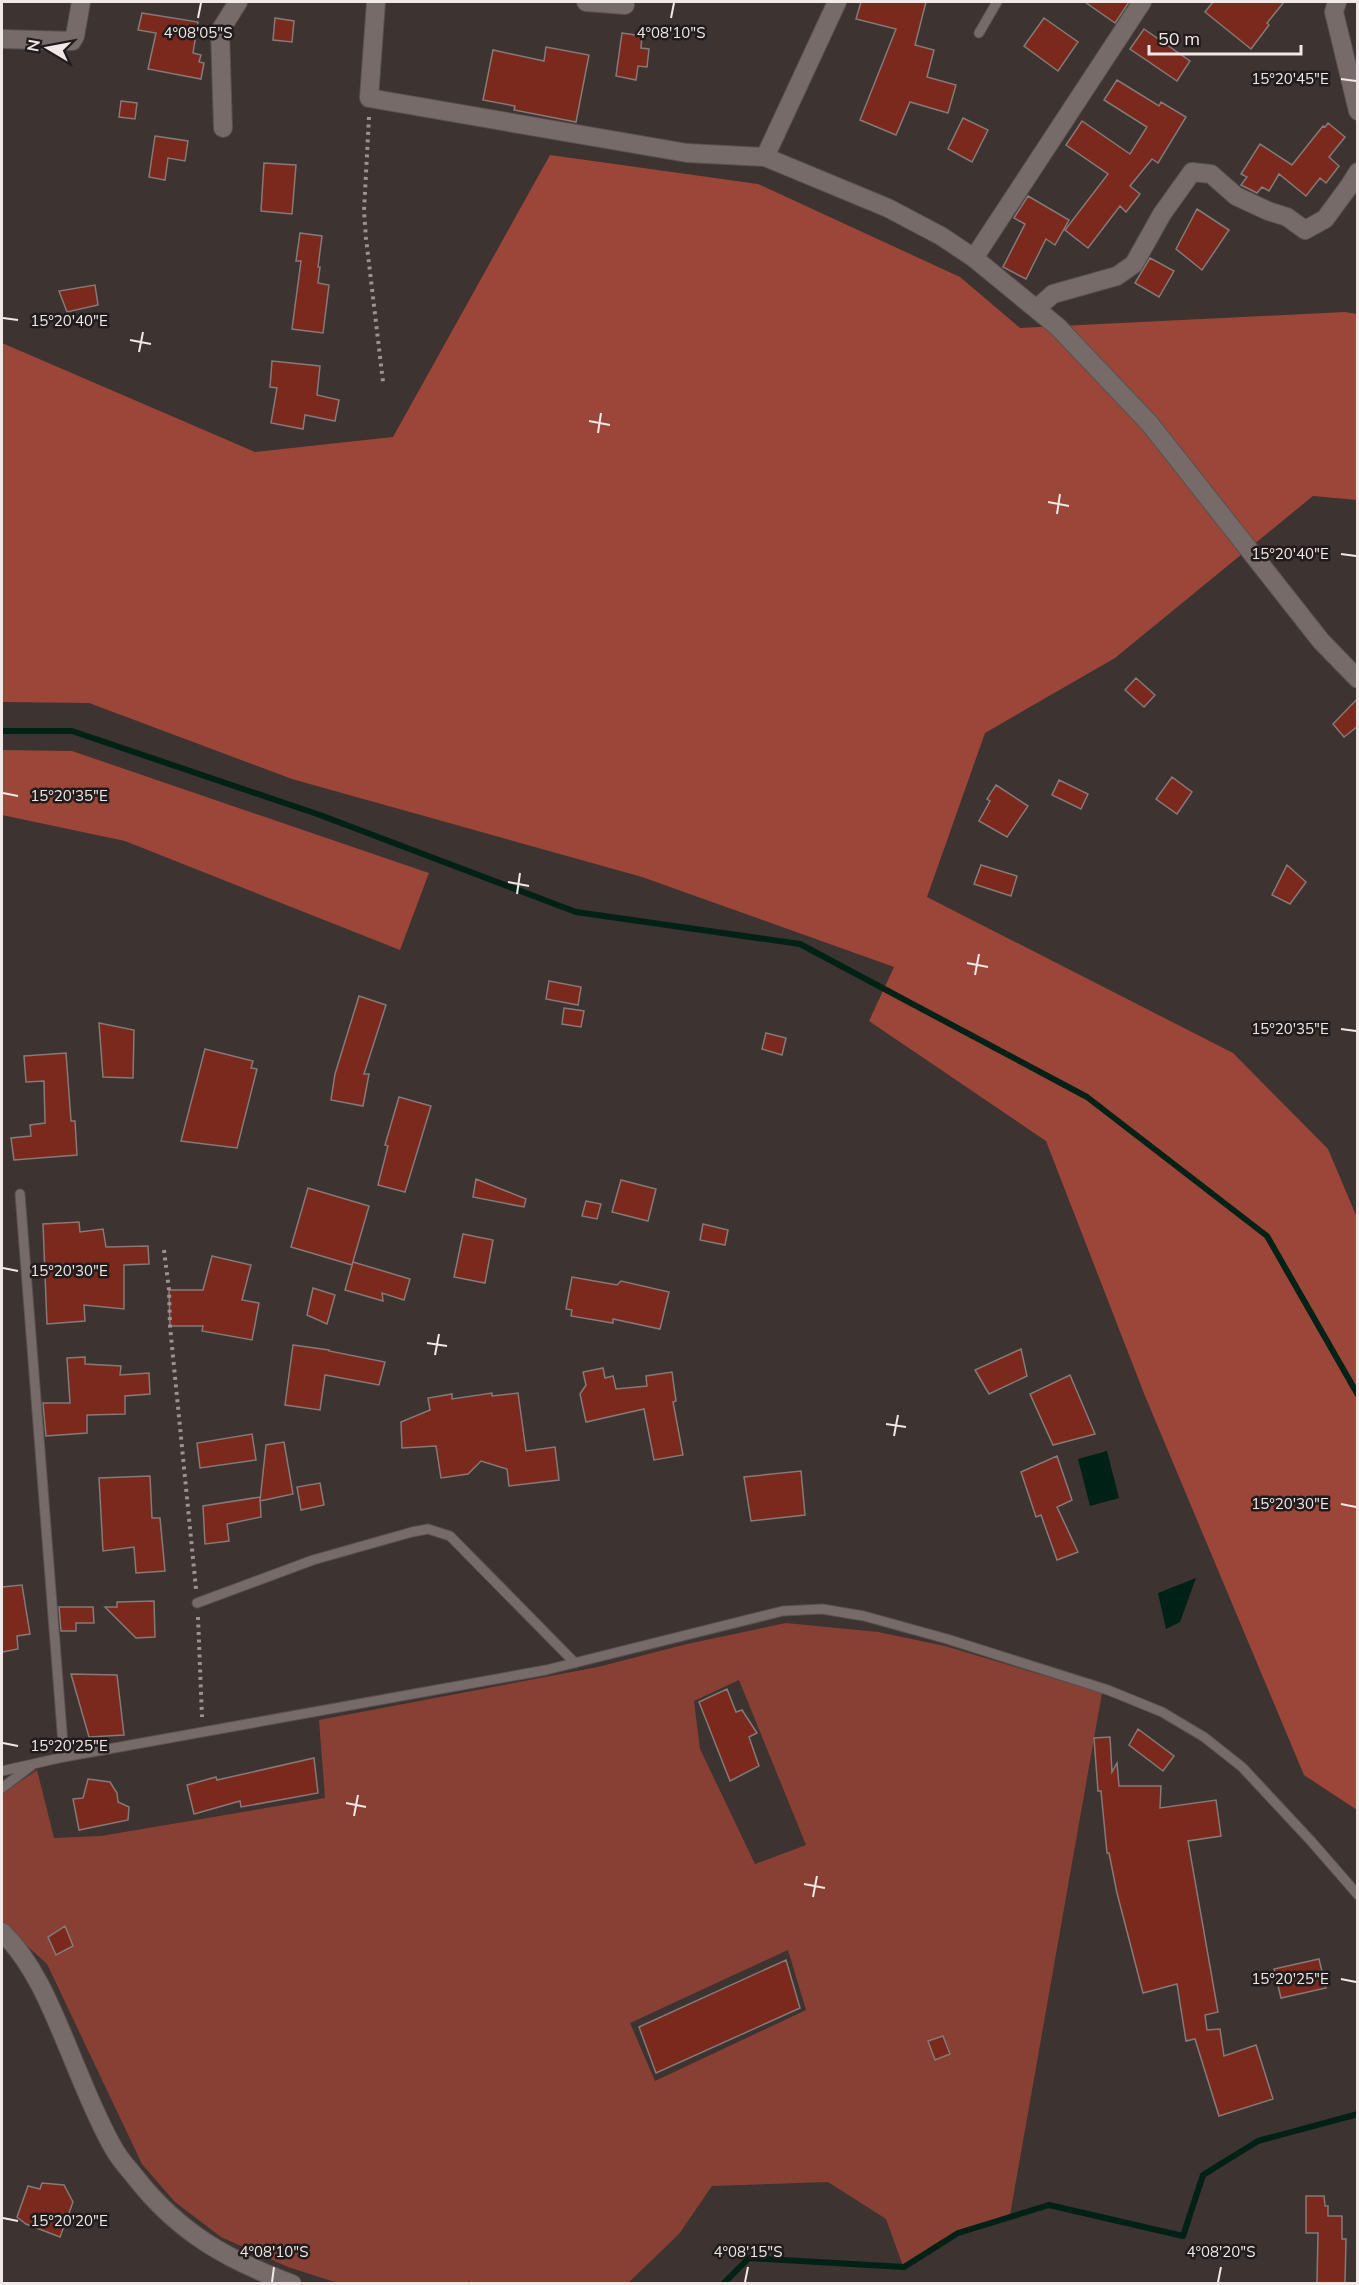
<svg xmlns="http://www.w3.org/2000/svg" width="1359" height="2285" font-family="Mulish,sans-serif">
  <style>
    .green { fill: #884035; fill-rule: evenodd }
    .forest { fill: #9b4639 }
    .water { fill: #002216 }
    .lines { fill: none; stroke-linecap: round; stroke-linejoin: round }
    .stream { stroke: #002216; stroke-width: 6 }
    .building { fill: #7b281d; stroke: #857a78; stroke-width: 1.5 }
    .lane-casing { stroke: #59514f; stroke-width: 11 }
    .street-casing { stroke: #59514f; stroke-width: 20 }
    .path { stroke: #9b9291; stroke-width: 4; stroke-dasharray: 3 4.5; stroke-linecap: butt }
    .lane { stroke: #766b69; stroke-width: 9 }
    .street { stroke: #766b69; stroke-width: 18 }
    .ticks { fill: none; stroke: #f0e9e8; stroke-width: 2 }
    .ticks-label { font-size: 15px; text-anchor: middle; fill: #f0e9e8; stroke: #211c1b; stroke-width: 5; stroke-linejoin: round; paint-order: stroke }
  </style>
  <rect width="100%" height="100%" fill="#3d3331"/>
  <!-- green -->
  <path class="green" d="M786 1623 878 1632 945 1646 1102 1693 1010 2215 956 2232 903 2266 886 2219 828 2182 712 2186 679 2234 628 2283 476 2284 468 2281 467 2284H341L288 2267 221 2237 175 2202 142 2164 47 1964 2 1923V1794L37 1770 54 1838 101 1836 325 1798 319 1720 598 1667 687 1644ZM739 1680 806 1845 755 1864 700 1749 694 1701ZM788 1950 806 2010 655 2081 630 2023Z"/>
  <!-- forest -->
  <path class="forest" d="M550 155 758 184 960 277 1020 328 1345 312 1357 314V500L1313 496 1115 658 985 733 927 897 1233 1053 1328 1149 1358 1220 1357 1810 1304 1775 1145 1396 1046 1141 869 1021 894 967 642 877 292 779 89 703 2 702V343L255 452 393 437Z
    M2 750 72 751 429 873 400 950 125 841 2 815Z"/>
  <!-- water -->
  <path class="water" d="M1107 1451 1119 1498 1090 1506 1078 1459Z
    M1196 1578 1180 1622 1166 1629 1158 1593Z"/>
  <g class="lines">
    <!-- stream -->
    <path class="stream" d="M2 731H72L320 815 576 912 800 944 1087 1097 1267 1236 1358 1395
      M723 2284 749 2258 904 2267 958 2233 1049 2205 1183 2236 1203 2175 1258 2141 1358 2114"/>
  </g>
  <!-- building -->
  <path class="building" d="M861 2H926L915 45 934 50 927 77 956 85 948 113 910 102 896 135 860 120 896 29 856 19Z
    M1085 2H1129L1115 23Z
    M1213 2H1284L1267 23 1269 25 1251 49 1205 12Z
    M142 13 198 22 193 53 201 55 199 62 204 63 201 79 148 69 156 33 138 30Z
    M275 18 294 21 292 42 273 40Z
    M1044 18 1078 42 1058 71 1024 46Z
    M1144 29 1190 61 1177 81 1130 49Z
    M622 33 642 36 641 48 649 49 647 67 638 66 636 80 616 76Z
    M546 47 589 55 576 122 514 110 515 106 483 100 493 50 544 61Z
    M1117 80 1159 106 1161 102 1186 117 1158 163 1152 159 1130 186 1140 194 1126 212 1120 206 1088 248 1065 230 1108 174 1066 145 1082 121 1130 154 1147 127 1104 100Z
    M121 101 137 103 135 119 119 117Z
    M963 118 988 130 972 162 948 149Z
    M1328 123 1345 137 1329 157 1339 166 1326 183 1320 178 1306 196 1279 174 1269 191 1262 187 1257 193 1241 185 1247 177 1241 174 1260 144 1292 165 1323 126 1325 127Z
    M155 136 188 141 185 161 168 158 165 180 149 177Z
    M264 163 296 165 292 214 261 211Z
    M1028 196 1069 220 1055 245 1046 239 1026 279 1003 267 1025 224 1014 218Z
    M1197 209 1229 230 1202 270 1176 249Z
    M300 233 322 236 318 267H320L318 283 329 285 323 333 292 329 301 261H296Z
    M1150 258 1174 271 1159 297 1135 283Z
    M95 285 98 305 67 312 59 291Z
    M272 361 320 366 317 395 339 400 335 421 305 415 303 429 271 423 277 388 270 387Z
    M1136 678 1155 695 1144 707 1125 690Z
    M1358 698V726L1344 737 1333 724Z
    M1172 777 1192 792 1177 814 1156 799Z
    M1059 780 1088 794 1081 809 1052 795Z
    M996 785 1028 806 1007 837 979 821 990 801 987 799Z
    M981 865 1017 876 1011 896 974 884Z
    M1287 865 1306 882 1290 904 1272 895Z
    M549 981 581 987 578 1005 546 999Z
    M359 996 386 1005 364 1074H369L363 1106 331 1100 335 1074Z
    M564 1008 584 1011 581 1027 562 1024Z
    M99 1023 134 1030 133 1078 103 1077Z
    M766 1033 786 1038 782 1055 762 1049Z
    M205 1049 253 1061 251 1068 257 1069 237 1148 181 1141Z
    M66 1053 71 1121H75L77 1155 14 1160 11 1138 31 1136 30 1125 45 1123 44 1081 26 1082 24 1056Z
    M399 1097 431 1106 405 1192 378 1185 388 1146 385 1145Z
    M476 1179 526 1199 524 1207 473 1197Z
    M621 1180 656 1189 648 1221 612 1212Z
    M308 1188 369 1206 352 1265 291 1247Z
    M586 1201 601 1204 597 1219 582 1216Z
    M79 1222 80 1232 103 1229 106 1247 148 1246 149 1264 124 1265V1309L84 1305 85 1321 47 1324 43 1224Z
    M703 1224 728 1230 725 1245 700 1240Z
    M463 1234 493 1240 485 1283 454 1277Z
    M212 1256 251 1265 242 1300 259 1303 252 1340 202 1331 203 1326H170L169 1290H203Z
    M353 1262 410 1279 404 1300 382 1293 383 1301 345 1290Z
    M572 1277 617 1285 621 1281 669 1292 660 1329 613 1319V1323L571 1316 572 1310 566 1309Z
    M313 1288 335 1295 327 1324 307 1315Z
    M293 1345 329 1350V1351L385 1362 379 1385 325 1375 320 1410 285 1405Z
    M1021 1349 1027 1376 989 1394 975 1370Z
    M85 1357V1364L121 1366 120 1375 149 1373 150 1394 125 1396V1414L87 1415V1433L46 1436 43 1403H70L67 1358Z
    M603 1368 605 1378 613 1376 616 1389 647 1386 646 1376 672 1372 676 1401 673 1402 683 1455 654 1460 644 1409 586 1422 580 1394 586 1385 583 1372Z
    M1070 1375 1095 1434 1053 1445 1030 1394Z
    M492 1393V1396L518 1393 526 1451 555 1447 559 1480 509 1486 507 1469 481 1461 468 1474 441 1478 436 1446 402 1448 401 1422 430 1410 428 1398 452 1394V1399Z
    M252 1434 256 1460 200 1468 197 1443Z
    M284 1442 293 1494 260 1501 266 1445Z
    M1057 1456 1072 1500 1057 1507 1078 1552 1057 1560 1041 1515 1036 1517 1021 1472Z
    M801 1471 805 1515 751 1521 744 1477Z
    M150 1476 152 1518H160L165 1571 136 1573 134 1547 103 1551 99 1478Z
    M320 1483 324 1505 301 1510 297 1487Z
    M260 1497 261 1517 227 1524 229 1541 205 1544 203 1506Z
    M22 1585 30 1634 17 1636 18 1649 2 1652V1587Z
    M154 1601 155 1637 136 1638 105 1607H117V1602Z
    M59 1607H93L94 1623H76V1631H61Z
    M71 1674 117 1675 124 1735 89 1737Z
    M727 1689 736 1712 742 1710 757 1733 749 1737 759 1766 730 1781 699 1702Z
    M1138 1729 1174 1756 1163 1771 1129 1745Z
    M1110 1737 1112 1772 1117 1763 1119 1786H1161L1160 1808 1216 1800 1221 1836 1188 1841 1218 2012 1205 2015 1207 2030 1220 2029 1224 2056 1256 2045 1273 2099 1219 2116 1195 2039 1186 2041 1177 1984 1143 1993 1117 1893 1109 1853H1107L1101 1791H1098L1094 1738Z
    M314 1758 318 1793 241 1807 240 1801 194 1814 187 1785 216 1777 217 1780Z
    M88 1779 110 1782 117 1793 118 1802 129 1807 128 1820 79 1830 73 1799 83 1798Z
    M65 1926 73 1946 56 1955 48 1937Z
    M1319 1959 1326 1988 1281 1998 1274 1969Z
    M786 1960 800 2008 656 2073 639 2027Z
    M943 2036 950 2054 935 2060 928 2041Z
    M42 2183 64 2185 73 2202 60 2237 26 2224 17 2217 28 2186 40 2189Z
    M1306 2196H1324L1325 2206H1328V2216H1342V2239H1346L1345 2283H1317L1318 2233H1306Z"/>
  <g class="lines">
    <!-- lane casing -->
    <g class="lane-casing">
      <path id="lane" d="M979 33 997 2
        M20 1194 64 1757
        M197 1603 313 1560 412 1532 428 1529 450 1536 575 1663
        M2 1771 64 1757 546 1670 783 1611 822 1609 864 1616 947 1639 1108 1690 1162 1712 1204 1737 1242 1767 1311 1841 1358 1895
        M2 1788 31 1766"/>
    </g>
    <!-- street casing -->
    <g class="street-casing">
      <path id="street" d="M376 2 369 98 687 153 765 157 888 208 941 236 974 258 1058 327 1150 424 1321 641 1358 679
        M586 2 625 5
        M1337 2 1334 12 1358 111
        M2 39 72 41 75 36 81 2
        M223 128 220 31 238 2
        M765 157 837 2
        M974 258 1142 2
        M1036 309 1053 294 1117 276 1134 264 1162 214 1192 172 1211 174 1236 196 1268 211 1287 217 1305 230 1325 219 1350 185 1358 172
        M2 1932C34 1963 52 2009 69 2050 83 2083 96 2118 114 2149 120 2160 129 2169 136 2178 179 2233 228 2260 292 2284"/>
    </g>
    <!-- path -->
    <path class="path" d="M369 117 364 211 366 238 383 382
      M164 1250 169 1290 170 1326 196 1589
      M198 1617 202 1717"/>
    <!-- lane -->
    <use href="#lane" class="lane"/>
    <!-- street -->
    <use href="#street" class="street"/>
  </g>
  <!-- ticks -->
  <path class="ticks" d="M198 18 201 3M671 18 674 3M1341 79 1356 81M3 318 18 320M130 340 151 344M139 352 143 332M589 421 610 425M598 433 601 413M1048 502 1069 506M1057 514 1060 494M1341 554 1356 556M3 793 18 796M508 882 529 886M517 894 520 873M967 963 988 967M975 975 979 954M1341 1029 1356 1031M3 1268 18 1271M427 1343 447 1346M435 1355 439 1334M886 1424 906 1427M894 1436 898 1415M1341 1504 1356 1507M3 1743 18 1746M346 1803 366 1807M354 1816 358 1795M804 1884 825 1888M813 1897 817 1876M1341 1979 1356 1982M3 2218 18 2221M272 2282 274 2267M745 2282 748 2267M1218 2282 1221 2267"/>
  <g class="ticks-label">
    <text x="198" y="38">4°08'05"S</text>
    <text x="671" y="38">4°08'10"S</text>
    <text x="1290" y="84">15°20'45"E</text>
    <text x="69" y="326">15°20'40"E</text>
    <text x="1290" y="559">15°20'40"E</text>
    <text x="69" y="801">15°20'35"E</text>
    <text x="1290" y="1034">15°20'35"E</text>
    <text x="69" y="1276">15°20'30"E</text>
    <text x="1290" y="1509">15°20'30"E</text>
    <text x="69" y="1751">15°20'25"E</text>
    <text x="1290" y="1984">15°20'25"E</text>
    <text x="69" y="2226">15°20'20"E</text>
    <text x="274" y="2257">4°08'10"S</text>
    <text x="748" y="2257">4°08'15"S</text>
    <text x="1221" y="2257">4°08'20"S</text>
  </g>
  <!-- border -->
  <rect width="1359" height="2285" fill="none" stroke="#f0e9e8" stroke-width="6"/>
  <!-- north arrow -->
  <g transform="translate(48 48) rotate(280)" stroke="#211c1b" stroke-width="4.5" paint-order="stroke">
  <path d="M0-4.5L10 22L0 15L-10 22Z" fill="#f0e9e8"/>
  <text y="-9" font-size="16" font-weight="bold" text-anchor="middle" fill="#f0e9e8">N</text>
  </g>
  <!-- scale -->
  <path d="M1149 45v9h152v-9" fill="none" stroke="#f0e9e8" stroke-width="3"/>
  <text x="1158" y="45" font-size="18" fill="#f0e9e8" stroke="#211c1b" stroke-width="4.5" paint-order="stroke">50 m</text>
</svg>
